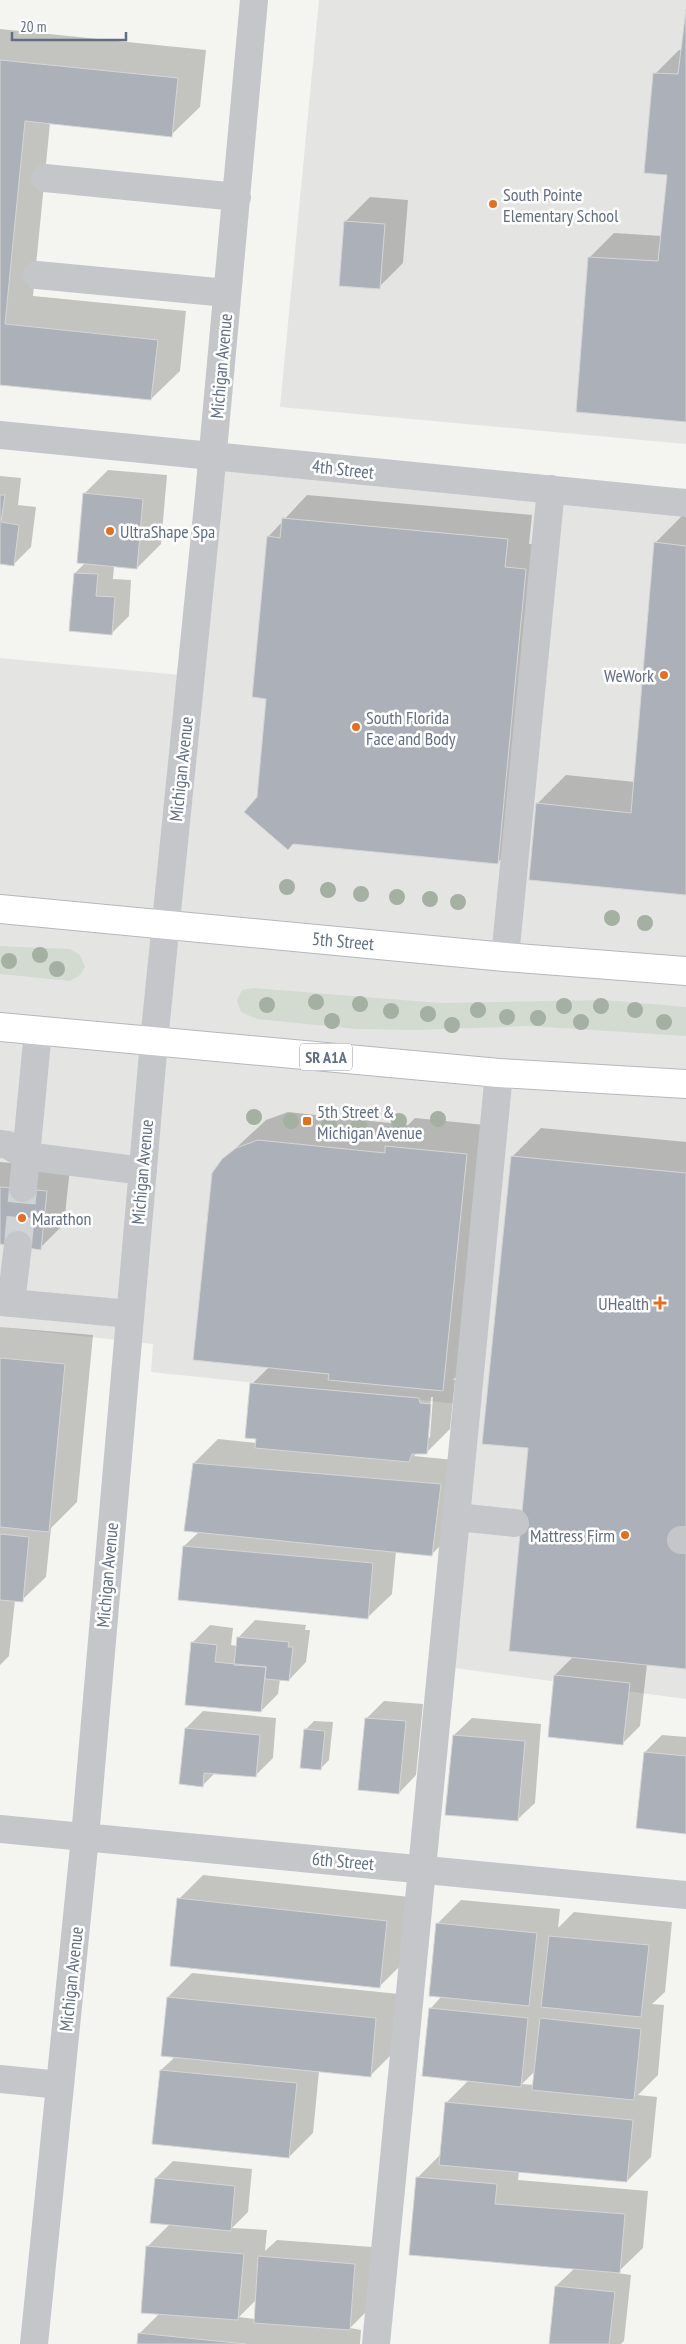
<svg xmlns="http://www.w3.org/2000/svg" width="686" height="2344" font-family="'PT Sans Narrow',sans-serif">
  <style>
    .built { fill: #e4e5e3 }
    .green { fill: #d3dbd1 }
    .shadow { fill: #0003; fill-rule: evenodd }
    .building { fill: #acb1b9; stroke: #d5d5d3 }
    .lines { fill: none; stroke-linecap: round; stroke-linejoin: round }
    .minor-tunnel { stroke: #d0d3d4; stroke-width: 28; stroke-dasharray: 28 14; stroke-linecap: butt }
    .major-casing { stroke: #b4b7bc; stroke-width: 30 }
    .minor { stroke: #c4c6ca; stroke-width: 28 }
    .major { stroke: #fff; stroke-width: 28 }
    .tree { fill: #a4b0a1 }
    .poi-dot { fill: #e96d1b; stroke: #fff; stroke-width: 2 }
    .labels { text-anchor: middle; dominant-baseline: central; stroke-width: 5; stroke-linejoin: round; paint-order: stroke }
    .shield { fill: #fff; stroke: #919aa8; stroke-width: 1 }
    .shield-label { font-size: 16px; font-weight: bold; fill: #626f82 }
    .poi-label { font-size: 18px; fill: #626f82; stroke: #fff; text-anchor: start }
    .street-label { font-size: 18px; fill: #626f82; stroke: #fff }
  </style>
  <rect width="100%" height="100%" fill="#f4f4f0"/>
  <!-- built -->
  <path class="built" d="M319 0H686V444L280 407Z
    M213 456 686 503V1699L432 1665 458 1404 151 1372 153 1344 0 1327V658L191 676Z"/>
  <!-- green -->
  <path class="green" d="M0 946 70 949 80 955 85 967 80 975 70 981 0 974Z
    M254 988 440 1003 605 1000 686 1007V1036L530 1026 416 1030 356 1029 257 1019 241 1012 237 1000 242 990Z"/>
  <!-- shadow -->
  <path class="shadow" d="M686 19V421L577 411 590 257 614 233 662 236 668 174 655 74 679 50H682Z
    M0 29 206 50 200 107 171 135 50 123 33 296 186 311 180 371 151 399 0 384Z
    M370 197 408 200 403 263 379 287 346 221Z
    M108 470 167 475 161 544 137 568 114 566 113 579 131 580 129 616 111 634 75 573 85 563 84 494Z
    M0 476 21 478 18 505 36 507 31 547 13 565 0 563Z
    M307 495 532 515 529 544 549 545 522 838 498 862 258 798 267 698 268 537Z
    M684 514H686V894L537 804 566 775 635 782 655 543Z
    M288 1112 408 1125 415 1118 495 1126 472 1361 453 1380H455L450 1429 426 1453H417L414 1456 464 1461 456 1530 432 1554 396 1551 392 1594 368 1617 184 1546 199 1532 194 1463 218 1439 257 1443 252 1384 269 1367 223 1160 266 1120ZM431 1397H433L430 1437 427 1440Z
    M541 1128 686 1142V1667L647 1664 640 1726 623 1743 555 1675 574 1656 530 1447 512 1157Z
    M0 1162 70 1168 64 1224 40 1248 0 1244Z
    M0 1327 93 1335 77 1502 51 1528 46 1577 22 1600H15L9 1656 0 1665Z
    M255 1620 306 1625 305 1630H310L306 1662 289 1680 280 1679 278 1694 261 1711 192 1643 210 1625 233 1628 231 1645 237 1646 238 1638Z
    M384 1701 423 1704 416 1775 399 1793 359 1789 367 1718Z
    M203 1711 276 1718 273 1758 255 1776 216 1772 203 1785 186 1728Z
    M472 1718 541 1724 535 1803 517 1820 454 1735Z
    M314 1721 333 1722 329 1760 320 1769 305 1730Z
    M662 1735 686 1737V1833L645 1752Z
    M203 1875 410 1897 403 1963 379 1987 179 1899Z
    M461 1900 560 1909 558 1928 574 1912 672 1922 665 1992 652 2004 664 2005 658 2075 638 2095 657 2097 651 2157 627 2181 519 2171 518 2180 648 2191 643 2248 617 2273 631 2275 624 2341 621 2344H550L556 2286 575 2268 417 2178 442 2153 446 2103 469 2080 430 2009 442 1996 437 1924ZM536 2070 534 2085 522 2084Z
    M192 1973 399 1994 394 2052 370 2076 319 2071 313 2133 289 2157 161 2070 175 2057 168 1997Z
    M173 2161 252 2169 248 2212 232 2228 267 2230 265 2251 277 2240 372 2247 367 2311 350 2328 361 2330 360 2344H138L139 2334 160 2313 148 2246 170 2224 156 2178ZM256 2300 255 2319 239 2317Z"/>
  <!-- building -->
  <path class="building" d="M686 9V422L576 412 588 257 658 261 667 175 644 173 653 73 678 74Z
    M0 60 178 78 172 137 25 121 5 324 158 340 151 400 0 385Z
    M344 221 385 224 380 289 339 286Z
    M83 493 143 499 137 569 77 563Z
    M0 495H5L1 522 19 525 14 566 0 564Z
    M282 518 508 539 505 567 526 569 498 864 293 844 288 850 244 812 257 797 266 699 252 697 267 536 280 538Z
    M654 542 686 546V895L529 880 536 803 631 813Z
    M74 573 98 574 96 596 115 597 112 635 69 631Z
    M258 1140 385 1153V1146L467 1154 443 1391 328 1380 329 1374 193 1360 212 1173 222 1159 236 1148Z
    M511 1156 686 1173V1669L509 1651 528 1448 482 1444Z
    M0 1187 47 1191 41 1250 0 1244Z
    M0 1358 65 1364 49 1532 0 1527Z
    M250 1383 419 1398 420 1403 431 1404 427 1454H412L409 1462 255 1448 256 1439 245 1438Z
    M193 1463 441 1484 432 1556 184 1531Z
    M0 1534 29 1537 23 1602 0 1600Z
    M183 1546 373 1563 368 1619 178 1600Z
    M237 1637 289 1642 288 1647H293L289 1681 265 1679 266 1667 234 1665Z
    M191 1642 217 1645 215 1662 266 1667 261 1712 185 1705Z
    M554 1675 630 1683 623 1745 548 1737Z
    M365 1718 406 1721 399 1794 358 1790Z
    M185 1728 260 1735 256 1777 204 1773 203 1787 179 1784Z
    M304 1729 325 1731 321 1770 300 1768Z
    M453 1735 525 1741 518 1821 445 1815Z
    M644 1752 686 1756V1834L636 1828Z
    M177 1898 387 1921 380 1988 170 1966Z
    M436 1923 537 1933 529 2006 429 1996Z
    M549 1936 649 1945 641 2017 541 2007Z
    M167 1997 376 2018 371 2077 161 2056Z
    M429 2008 528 2018 521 2087 422 2076Z
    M540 2018 641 2029 634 2100 532 2090Z
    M160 2070 297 2083 289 2158 152 2144Z
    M445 2102 633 2120 627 2182 439 2165Z
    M416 2177 497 2184 495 2204 625 2214 620 2273 409 2255Z
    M155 2178 235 2186 231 2231 150 2223Z
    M146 2246 244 2254 238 2320 141 2313Z
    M258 2256 355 2264 350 2330 254 2323Z
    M555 2286 615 2292 609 2344H549Z
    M138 2333 246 2344H137Z"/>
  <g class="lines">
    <!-- minor-tunnel -->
    <path class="minor-tunnel" d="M18 1245 23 1188"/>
    <!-- major casing -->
    <g class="major-casing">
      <path id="major" d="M0 909 505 957 686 971
        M0 1027 499 1073 686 1084"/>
    </g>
    <!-- minor -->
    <path class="minor" d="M45 178 237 197
      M37 275 227 293
      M0 435 686 503
      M505 957 551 489
      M0 1144 8 1145 26 1156 38 1031
      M23 1188 26 1156 143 1171
      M0 1302 130 1314
      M11 1303 18 1245
      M457 1517 515 1523
      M681 1540H686
      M0 1829 686 1895
      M0 2079 60 2085
      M34 2344 85 1837 154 1041 209 495 254 0
      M376 2344 499 1073"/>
    <!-- major -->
    <use href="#major" class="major"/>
  </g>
  <!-- trees -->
  <g class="tree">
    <circle cx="287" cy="887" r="8"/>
    <circle cx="328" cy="890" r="8"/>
    <circle cx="361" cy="894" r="8"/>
    <circle cx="397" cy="897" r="8"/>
    <circle cx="430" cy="899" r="8"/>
    <circle cx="458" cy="902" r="8"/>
    <circle cx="612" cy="918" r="8"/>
    <circle cx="645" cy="923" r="8"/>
    <circle cx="40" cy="955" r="8"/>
    <circle cx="9" cy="961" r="8"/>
    <circle cx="57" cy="969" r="8"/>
    <circle cx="316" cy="1002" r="8"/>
    <circle cx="360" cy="1004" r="8"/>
    <circle cx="267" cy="1005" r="8"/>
    <circle cx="564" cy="1006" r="8"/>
    <circle cx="601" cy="1006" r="8"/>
    <circle cx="478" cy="1010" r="8"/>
    <circle cx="635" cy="1010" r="8"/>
    <circle cx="391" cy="1011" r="8"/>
    <circle cx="428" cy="1014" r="8"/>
    <circle cx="507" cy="1017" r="8"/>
    <circle cx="538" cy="1018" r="8"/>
    <circle cx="332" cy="1021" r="8"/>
    <circle cx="581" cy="1022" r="8"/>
    <circle cx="664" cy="1022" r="8"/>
    <circle cx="452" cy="1025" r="8"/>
    <circle cx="254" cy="1117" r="8"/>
    <circle cx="438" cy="1119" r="8"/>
    <circle cx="291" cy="1121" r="8"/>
    <circle cx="399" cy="1121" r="8"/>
    <circle cx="359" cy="1125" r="8"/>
    <circle cx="329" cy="1126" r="8"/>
  </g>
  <!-- markers -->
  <g class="poi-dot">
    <circle cx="493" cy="204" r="5"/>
    <circle cx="110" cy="531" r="5"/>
    <circle cx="664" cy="675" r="5"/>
    <circle cx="356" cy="727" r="5"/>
    <rect x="302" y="1116" width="10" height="10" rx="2.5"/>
    <circle cx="22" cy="1218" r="5"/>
    <path d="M657.5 1295.5h5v5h5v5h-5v5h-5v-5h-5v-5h5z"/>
    <circle cx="625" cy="1535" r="5"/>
  </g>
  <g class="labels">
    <!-- shield labels -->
    <rect class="shield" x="300" y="1043.5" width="52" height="27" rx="4"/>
    <g class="shield-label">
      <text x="326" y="1057">SR A1A</text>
    </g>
    <!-- poi labels -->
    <g class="poi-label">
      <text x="503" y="194">South Pointe<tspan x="503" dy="21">Elementary School</tspan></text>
      <text x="120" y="531">UltraShape Spa</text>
      <text x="654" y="675" text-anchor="end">WeWork</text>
      <text x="366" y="717">South Florida<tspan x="366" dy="21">Face and Body</tspan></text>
      <text x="317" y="1111">5th Street &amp;<tspan x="317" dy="21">Michigan Avenue</tspan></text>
      <text x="32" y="1218">Marathon</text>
      <text x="649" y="1303" text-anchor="end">UHealth</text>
      <text x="615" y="1535" text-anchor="end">Mattress Firm</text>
    </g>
    <!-- street labels -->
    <g class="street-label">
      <text transform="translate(221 366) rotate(-85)">Michigan Avenue</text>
      <text transform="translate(343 469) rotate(6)">4th Street</text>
      <text transform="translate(181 769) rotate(-84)">Michigan Avenue</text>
      <text transform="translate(343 941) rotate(5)">5th Street</text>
      <text transform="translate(142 1172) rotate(-85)">Michigan Avenue</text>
      <text transform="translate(107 1575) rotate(-85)">Michigan Avenue</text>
      <text transform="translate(343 1861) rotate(5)">6th Street</text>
      <text transform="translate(71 1979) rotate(-84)">Michigan Avenue</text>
    </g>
  </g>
  <!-- scale -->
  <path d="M12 32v8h114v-8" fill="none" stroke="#626f82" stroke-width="2.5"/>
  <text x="20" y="32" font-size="15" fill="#626f82" stroke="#ffffff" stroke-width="4" paint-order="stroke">20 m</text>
</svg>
